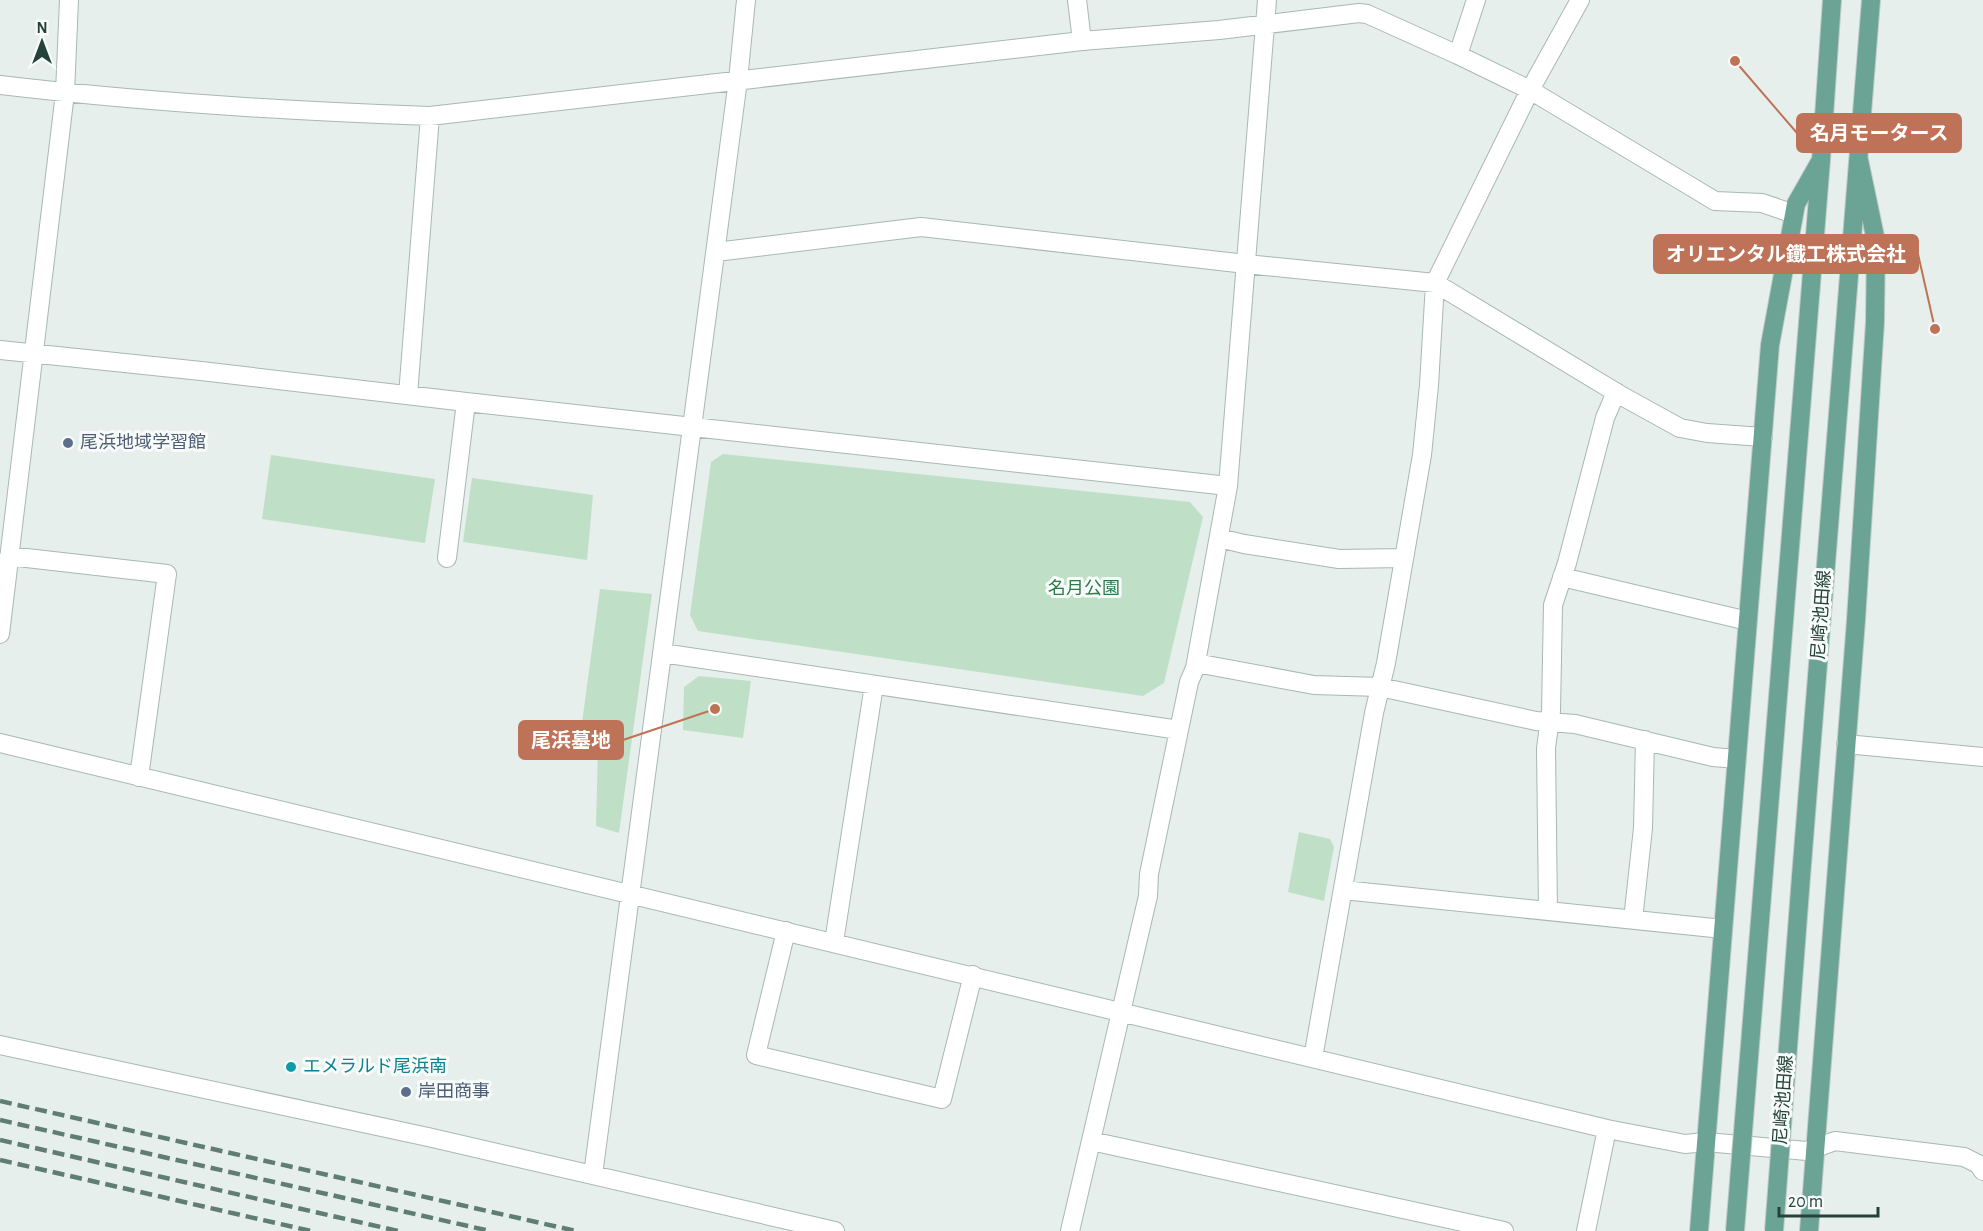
<svg xmlns="http://www.w3.org/2000/svg" width="1983" height="1231" font-family="'Alegreya Sans','Noto Sans JP',sans-serif">
  <style>
    .green { fill: #bfe0c7 }
    .lines { fill: none; stroke-linecap: round; stroke-linejoin: round }
    .lane-casing { stroke: #a8b8b2; stroke-width: 20 }
    .street-casing { stroke: #a8b8b2; stroke-width: 20 }
    .primary-casing { stroke: #c2cac8; stroke-width: 20 }
    .lane { stroke: #fff; stroke-width: 18 }
    .street { stroke: #fff; stroke-width: 18 }
    .primary { stroke: #6ba494; stroke-width: 18 }
    .rail { stroke: #5f7d74; stroke-width: 4.5; stroke-dasharray: 12 6; stroke-linecap: butt }
    .primary-bridge-casing { stroke: #c2cac8; stroke-width: 20; stroke-linecap: butt }
    .primary-bridge { stroke: #6ba494; stroke-width: 18 }
    .service-dot { fill: #5c6f8a; stroke: #f7fbf9; stroke-width: 2 }
    .culture-dot { fill: #0f9aa8; stroke: #f7fbf9; stroke-width: 2 }
    .labels { text-anchor: middle; dominant-baseline: central; stroke-width: 6; stroke-linejoin: round; paint-order: stroke }
    .service-label { font-size: 18px; fill: #4e5e75; stroke: #f7fbf9; text-anchor: start }
    .park-label { font-size: 18px; fill: #2e794a; stroke: #f7fbf9 }
    .street-label { font-size: 18px; fill: #244239; stroke: #f7fbf9 }
    .culture-label { font-size: 18px; fill: #0d838f; stroke: #f7fbf9; text-anchor: start }
    .leader { fill: none; stroke: #be7257; stroke-width: 2 }
    .callout-dot { fill: #be7257; stroke: #f7fbf9; stroke-width: 2 }
    .callout { fill: #be7257; stroke: #be7257; stroke-width: 2 }
    .callout-label { font-size: 20px; text-anchor: middle; font-weight: bold; fill: #fff }
  </style>
  <rect width="100%" height="100%" fill="#e6efeb"/>
  <!-- green -->
  <path class="green" d="M723 454 1190 502 1203 517 1164 683 1143 696 698 631 690 615 711 462Z
    M271 455 435 479 425 543 262 519Z
    M472 478 593 495 587 560 463 542Z
    M600 589 652 594 619 833 596 826 598 747 580 738Z
    M699 676 751 681 743 738 683 730 684 687Z
    M1299 832 1330 839 1334 847 1324 901 1288 892Z"/>
  <g class="lines">
    <!-- lane casing -->
    <g class="lane-casing">
      <path id="lane" d="M1077 0 1082 41
        M786 931 756 1055 942 1099 973 975"/>
    </g>
    <!-- street casing -->
    <g class="street-casing">
      <path id="street" d="M1458 55 1476 0
        M0 85C142 102 287 111 430 116L1082 41 1219 30 1359 13 1367 14 1458 55 1530 90 1715 201 1762 203 1794 214
        M716 252 921 227 1246 264 1435 283 1622 396 1680 428 1707 433 1763 437
        M0 350 201 371 466 402 1228 486
        M408 395 430 116
        M1219 538 1244 544 1339 559 1404 558
        M9 556 167 574 139 777
        M447 558 466 402
        M1562 577 1748 621
        M0 634 65 93 69 0
        M662 653 1179 730
        M1196 663 1314 685 1380 687 1536 721 1575 724 1713 757 1737 759
        M0 743 1607 1129 1685 1144 1706 1142 1807 1151 1835 1141 1964 1157 1978 1164 1983 1171
        M1846 744 1983 757
        M1343 890 1723 929
        M1548 911 1546 748 1551 711 1553 605 1567 563 1605 418 1616 392
        M1633 920 1643 828 1645 740
        M834 942 874 685
        M0 1045 428 1137 835 1231
        M1313 1058 1374 713 1386 663 1422 455 1429 385 1435 283 1530 90 1580 0
        M1091 1141 1504 1231
        M593 1175 738 80 746 0
        M1070 1231 1148 896 1149 874 1189 682 1195 668 1228 486 1267 0
        M1586 1231 1607 1129"/>
    </g>
    <!-- primary casing -->
    <g class="primary-casing">
      <path id="primary" d="M1764 871 1821 160 1832 0
        M1801 877 1871 0
        M1699 1231 1770 345 1796 204 1821 160
        M1809 1231 1856 620 1875 322 1876 241 1859 160"/>
    </g>
    <!-- lane -->
    <use href="#lane" class="lane"/>
    <!-- street -->
    <use href="#street" class="street"/>
    <!-- primary -->
    <use href="#primary" class="primary"/>
    <!-- rail -->
    <path class="rail" d="M0 1101 576 1231
      M0 1120 490 1231
      M0 1140 398 1231
      M0 1160 311 1231"/>
    <!-- primary-bridge casing -->
    <g class="primary-bridge-casing">
      <path id="primary-bridge" d="M1735 1231 1764 871
        M1774 1231 1801 877"/>
    </g>
    <!-- primary-bridge -->
    <use href="#primary-bridge" class="primary-bridge"/>
  </g>
  <!-- markers -->
  <g class="service-dot">
    <circle cx="68" cy="443" r="6"/>
    <circle cx="406" cy="1092" r="6"/>
  </g>
  <circle class="culture-dot" cx="291" cy="1067" r="6"/>
  <g class="labels">
    <!-- service labels -->
    <g class="service-label">
      <text x="80" y="443">尾浜地域学習館</text>
      <text x="418" y="1092">岸田商事</text>
    </g>
    <!-- park labels -->
    <g class="park-label">
      <text x="1084" y="589">名月公園</text>
    </g>
    <!-- street labels -->
    <g class="street-label">
      <text transform="translate(1822 615) rotate(-86)">尼崎池田線</text>
      <text transform="translate(1784 1100) rotate(-86)">尼崎池田線</text>
    </g>
    <!-- culture labels -->
    <g class="culture-label">
      <text x="303" y="1067">エメラルド尾浜南</text>
    </g>
  </g>
  <!-- callouts -->
  <path class="leader" d="M1735 61L1797 133M1935 329L1918 254M715 709L623 740"/>
  <g class="callout-dot">
    <circle cx="1735" cy="61" r="6"/>
    <circle cx="1935" cy="329" r="6"/>
    <circle cx="715" cy="709" r="6"/>
  </g>
  <g class="callout">
    <rect x="1797" y="114" width="164" height="38" rx="6"/>
    <rect x="1654" y="235" width="264" height="38" rx="6"/>
    <rect x="519" y="721" width="104" height="38" rx="6"/>
  </g>
  <g class="callout-label">
    <text x="1879" y="140">名月モータース</text>
    <text x="1786" y="261">オリエンタル鐵工株式会社</text>
    <text x="571" y="747">尾浜墓地</text>
  </g>
  <!-- north arrow -->
  <g transform="translate(42 42)" stroke="#f7fbf9" stroke-width="4.5" paint-order="stroke">
  <path d="M0-4.5L10 22L0 15L-10 22Z" fill="#244239"/>
  <text y="-9" font-size="16" font-weight="bold" text-anchor="middle" fill="#244239">N</text>
  </g>
  <!-- scale -->
  <path d="M1779 1207v9h99v-9" fill="none" stroke="#244239" stroke-width="3"/>
  <text x="1788" y="1207" font-size="18" fill="#244239" stroke="#f7fbf9" stroke-width="4.5" paint-order="stroke">20 m</text>
</svg>
